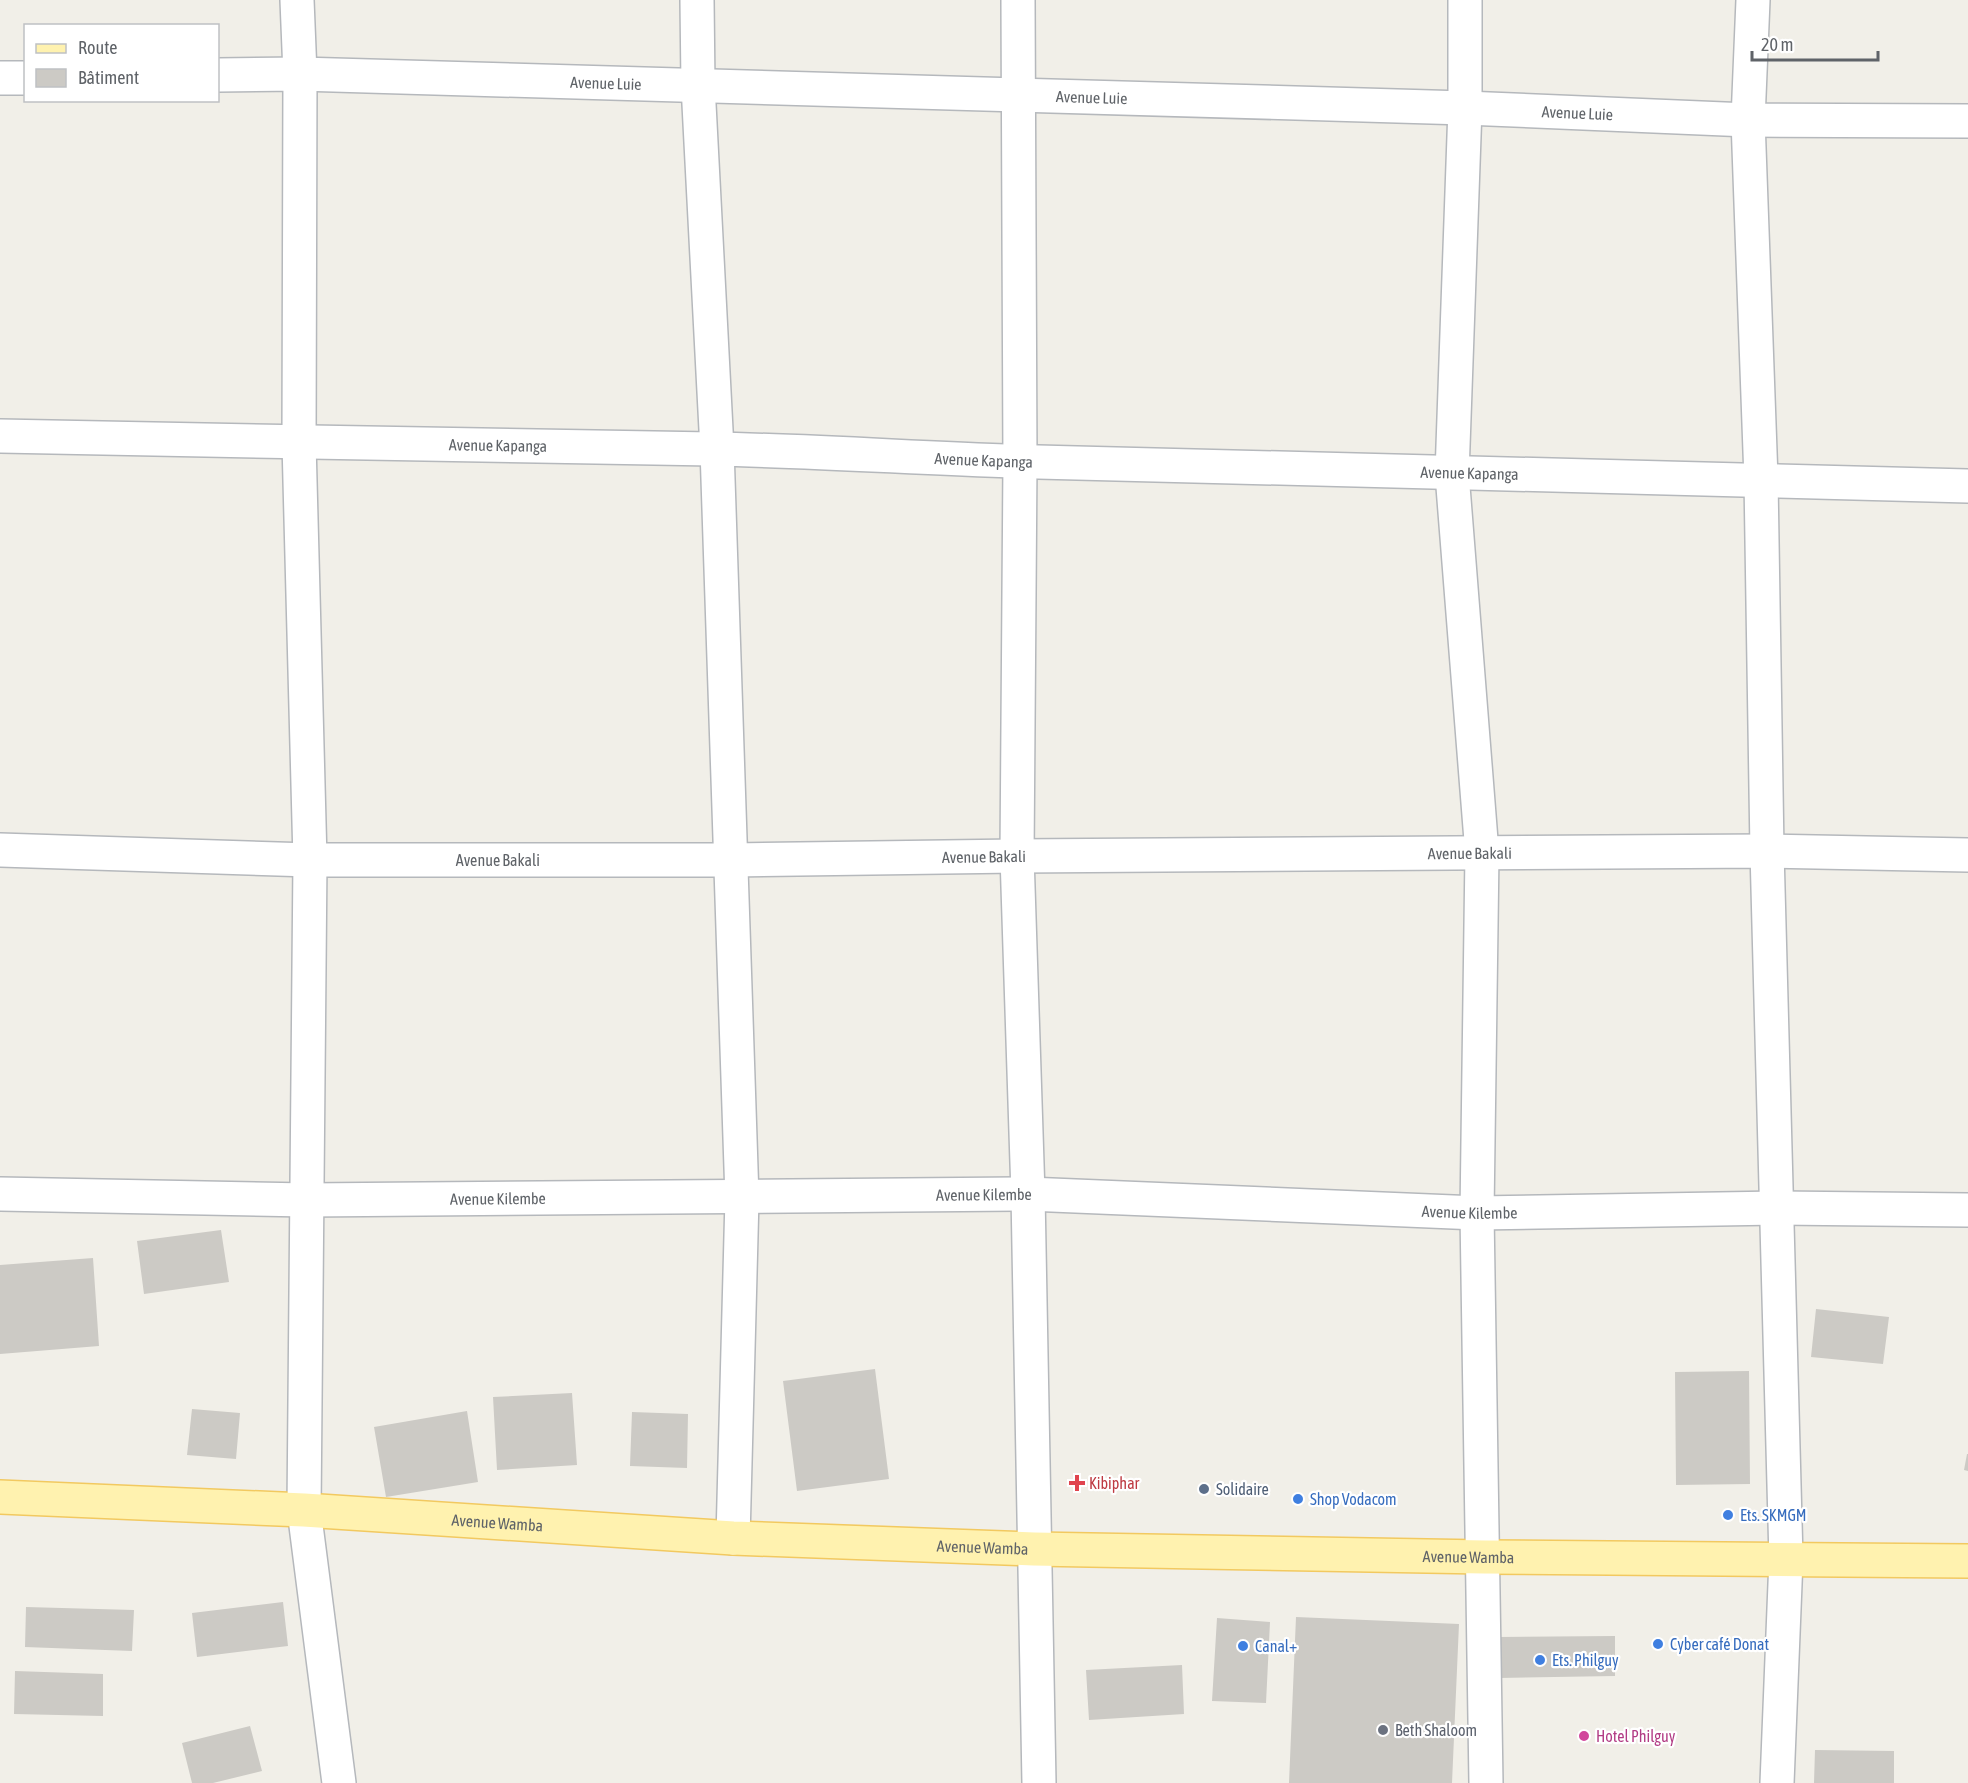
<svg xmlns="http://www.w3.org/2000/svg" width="1968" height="1783" font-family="'Asap Condensed',sans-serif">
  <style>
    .building { fill: #cccac5 }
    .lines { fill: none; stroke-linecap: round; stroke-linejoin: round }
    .minor-casing { stroke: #b5b8bc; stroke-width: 36 }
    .primary-casing { stroke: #f2c960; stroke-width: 36 }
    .minor { stroke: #fff; stroke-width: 33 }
    .primary { stroke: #fff2af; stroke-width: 33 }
    .health-dot { fill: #e0444e; stroke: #fff; stroke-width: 2 }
    .service-dot { fill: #5c6f8a; stroke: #fff; stroke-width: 2 }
    .shop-dot { fill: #3f7fe0; stroke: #fff; stroke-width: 2 }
    .worship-dot { fill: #6b7280; stroke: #fff; stroke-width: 2 }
    .hotel-dot { fill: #d1479c; stroke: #fff; stroke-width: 2 }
    .labels { text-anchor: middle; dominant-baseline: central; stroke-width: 4.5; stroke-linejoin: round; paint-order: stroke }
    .street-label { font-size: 16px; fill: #5f6368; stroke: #fff }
    .health-label { font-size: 16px; fill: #be3a42; stroke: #fff; text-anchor: start }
    .service-label { font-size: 16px; fill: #4e5e75; stroke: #fff; text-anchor: start }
    .shop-label { font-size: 16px; fill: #366cbe; stroke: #fff; text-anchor: start }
    .worship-label { font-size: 16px; fill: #5b616d; stroke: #fff; text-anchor: start }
    .hotel-label { font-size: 16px; fill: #b23c85; stroke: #fff; text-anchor: start }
  </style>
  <rect width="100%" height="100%" fill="#f1efe8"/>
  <!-- building -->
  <path class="building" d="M221 1230 229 1282 144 1294 137 1241Z
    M93 1258 99 1346 0 1354V1265Z
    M1816 1309 1889 1317 1883 1364 1811 1357Z
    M875 1369 889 1479 797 1491 783 1381Z
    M1749 1371 1750 1484 1676 1485 1675 1372Z
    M572 1393 577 1465 497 1470 493 1397Z
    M192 1409 240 1413 236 1459 187 1455Z
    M467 1411 478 1482 386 1497 374 1427Z
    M632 1412 688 1414 687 1468 630 1466Z
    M1967 1454H1968V1471L1964 1470Z
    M283 1602 288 1646 197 1657 192 1613Z
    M26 1607 134 1610 132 1651 25 1647Z
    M1296 1617 1459 1624 1452 1783H1289Z
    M1217 1618 1270 1622 1266 1703 1212 1701Z
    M1615 1636V1676L1499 1678V1637Z
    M1182 1665 1184 1714 1089 1720 1086 1670Z
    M15 1671 103 1674V1716L14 1714Z
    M250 1726 262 1771 213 1783H192L182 1743Z
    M1815 1750 1894 1751V1783H1814Z"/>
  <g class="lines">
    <!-- minor casing -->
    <g class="minor-casing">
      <g id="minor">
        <path d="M297 0 300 74 299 443 310 860 304 1510 339 1783"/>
        <path d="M697 0 698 85 717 449 742 1198 733 1538"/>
        <path d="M1018 0 1020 462 1017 856 1028 1194 1039 1783"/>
        <path d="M1465 0V108L1452 474 1482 853 1477 1213 1486 1783"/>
        <path d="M1753 0 1748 120 1761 479 1767 851 1786 1559 1777 1783"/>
        <path id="s1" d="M218 75 300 74 1465 108 1748 120 1968 121"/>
        <path d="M0 78H26"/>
        <path id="s2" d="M0 436C237 442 475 444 712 449 821 451 930 459 1038 462 1348 471 1658 476 1968 486"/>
        <path id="s3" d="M0 850 310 860H732L1017 856 1767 851 1968 855"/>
        <path id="s4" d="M0 1194 307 1200 1028 1194 1477 1213 1778 1208 1968 1210"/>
      </g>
    </g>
    <!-- primary casing -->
    <g class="primary-casing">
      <g id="primary">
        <path id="s5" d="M0 1497 304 1510 733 1538 1034 1549 1484 1557 1968 1561"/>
      </g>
    </g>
    <!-- minor -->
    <use href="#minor" class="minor"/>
    <!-- primary -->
    <use href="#primary" class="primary"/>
  </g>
  <!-- markers -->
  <path class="health-dot" d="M1074 1474h6v6h6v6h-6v6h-6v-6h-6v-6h6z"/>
  <circle class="service-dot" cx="1204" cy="1489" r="6"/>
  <g class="shop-dot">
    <circle cx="1298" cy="1499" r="6"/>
    <circle cx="1728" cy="1515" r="6"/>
    <circle cx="1658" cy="1644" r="6"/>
    <circle cx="1243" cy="1646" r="6"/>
    <circle cx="1540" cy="1660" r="6"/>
  </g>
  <circle class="worship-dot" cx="1383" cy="1730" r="6"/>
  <circle class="hotel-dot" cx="1584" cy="1736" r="6"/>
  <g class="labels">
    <!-- street labels -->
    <g class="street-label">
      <text stroke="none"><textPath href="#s1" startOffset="388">Avenue Luie</textPath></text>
      <text stroke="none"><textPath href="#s1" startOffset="874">Avenue Luie</textPath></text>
      <text stroke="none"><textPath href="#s1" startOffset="1360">Avenue Luie</textPath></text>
      <text stroke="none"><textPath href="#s2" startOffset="498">Avenue Kapanga</textPath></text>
      <text stroke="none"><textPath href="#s2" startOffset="984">Avenue Kapanga</textPath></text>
      <text stroke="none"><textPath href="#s2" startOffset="1470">Avenue Kapanga</textPath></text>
      <text stroke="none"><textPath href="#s3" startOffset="1470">Avenue Bakali</textPath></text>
      <text stroke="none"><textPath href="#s3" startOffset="984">Avenue Bakali</textPath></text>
      <text stroke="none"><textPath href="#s3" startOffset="498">Avenue Bakali</textPath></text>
      <text stroke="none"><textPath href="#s4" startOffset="984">Avenue Kilembe</textPath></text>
      <text stroke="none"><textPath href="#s4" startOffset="498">Avenue Kilembe</textPath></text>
      <text stroke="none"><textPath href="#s4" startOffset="1470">Avenue Kilembe</textPath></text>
      <text stroke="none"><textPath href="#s5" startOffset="498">Avenue Wamba</textPath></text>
      <text stroke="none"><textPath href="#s5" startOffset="984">Avenue Wamba</textPath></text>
      <text stroke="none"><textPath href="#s5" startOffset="1470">Avenue Wamba</textPath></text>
    </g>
    <!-- health labels -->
    <g class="health-label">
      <text x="1089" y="1483">Kibiphar</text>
    </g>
    <!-- service labels -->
    <g class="service-label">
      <text x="1216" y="1489">Solidaire</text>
    </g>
    <!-- shop labels -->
    <g class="shop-label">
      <text x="1310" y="1499">Shop Vodacom</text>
      <text x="1740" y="1515">Ets. SKMGM</text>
      <text x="1670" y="1644">Cyber café Donat</text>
      <text x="1255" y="1646">Canal+</text>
      <text x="1552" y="1660">Ets. Philguy</text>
    </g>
    <!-- worship labels -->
    <g class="worship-label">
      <text x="1395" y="1730">Beth Shaloom</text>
    </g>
    <!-- hotel labels -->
    <g class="hotel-label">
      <text x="1596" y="1736">Hotel Philguy</text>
    </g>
  </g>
  <!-- legend -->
  <rect x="24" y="24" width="195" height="78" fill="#ffffff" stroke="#bfc1c3" stroke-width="1.5"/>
  <rect x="36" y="44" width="30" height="9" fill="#fff2af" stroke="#bfc1c3" stroke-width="1.5"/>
  <text x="78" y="54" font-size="18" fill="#5f6368">Route</text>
  <rect x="36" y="69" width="30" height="18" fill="#cccac5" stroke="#bfc1c3" stroke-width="1.5"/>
  <text x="78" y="84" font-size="18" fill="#5f6368">Bâtiment</text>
  <!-- scale -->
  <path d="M1752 51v9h126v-9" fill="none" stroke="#5f6368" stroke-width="3"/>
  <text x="1761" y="51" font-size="18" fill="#5f6368" stroke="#ffffff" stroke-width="4.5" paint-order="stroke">20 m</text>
</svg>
